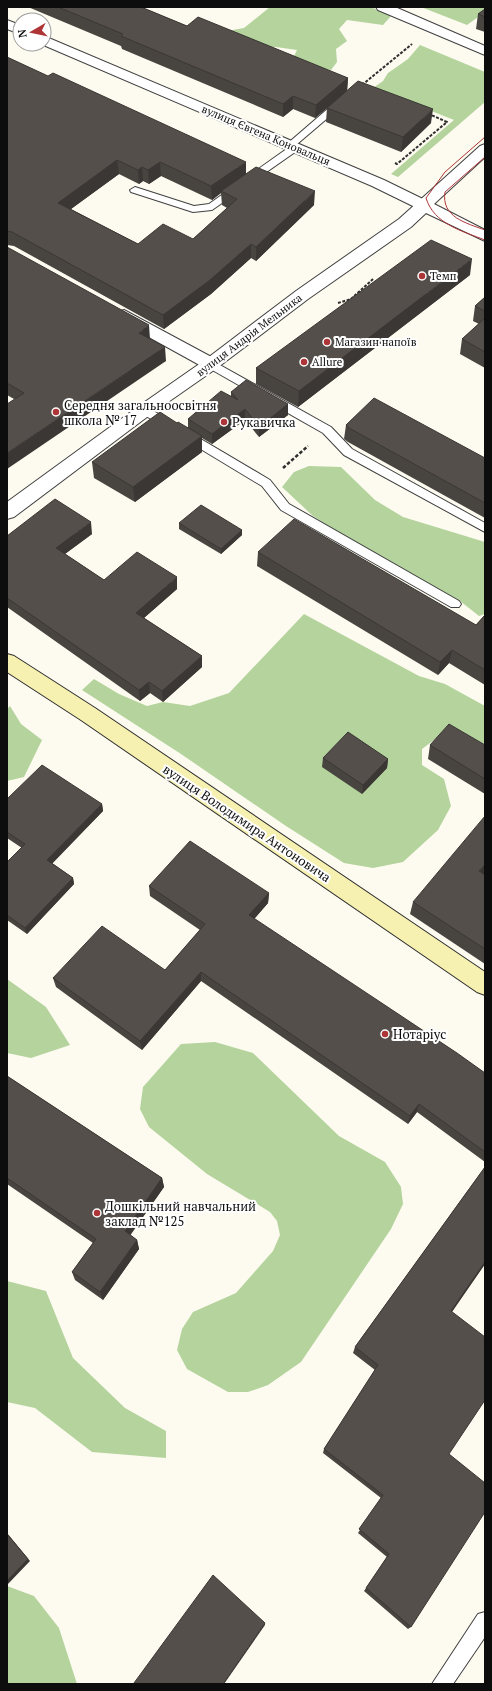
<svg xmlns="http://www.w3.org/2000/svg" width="492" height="1691" font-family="'PT Serif',serif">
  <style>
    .forest { fill: #b4d39d }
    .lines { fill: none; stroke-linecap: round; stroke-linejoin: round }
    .service-casing { stroke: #404040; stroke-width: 2 }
    .minor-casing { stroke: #404040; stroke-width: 2 }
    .tertiary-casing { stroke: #404040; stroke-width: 2 }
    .secondary-casing { stroke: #2f2f2f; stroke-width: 2 }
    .path-far1 { stroke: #2f2f2f; stroke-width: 2; stroke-dasharray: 3 1.5; stroke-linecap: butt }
    .path { stroke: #2f2f2f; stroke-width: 2.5; stroke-dasharray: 3.5 2; stroke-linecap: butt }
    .service { fill: #fff; fill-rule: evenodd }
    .minor { fill: #fff; fill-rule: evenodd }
    .tertiary { fill: #fff; fill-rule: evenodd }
    .secondary { fill: #f6f0b1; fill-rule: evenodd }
    .tram { stroke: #ad3538; stroke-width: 1 }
    .wall { fill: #484440; fill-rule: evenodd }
    .shaded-wall { fill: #3b3734 }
    .building { fill: #544f4b; stroke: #3b3734 }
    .poi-dot { fill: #ad3538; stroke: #fff; stroke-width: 1.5 }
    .labels { text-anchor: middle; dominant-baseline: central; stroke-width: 4; stroke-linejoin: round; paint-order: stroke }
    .far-street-label { font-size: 11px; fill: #0d0d0d; stroke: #fff }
    .far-poi-label { font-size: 11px; fill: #0d0d0d; stroke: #fff; text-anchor: start }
    .poi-label { font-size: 13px; fill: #0d0d0d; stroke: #fff; text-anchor: start }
    .street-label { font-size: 13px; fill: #0d0d0d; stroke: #fff }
  </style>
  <rect width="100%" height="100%" fill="#fdfbef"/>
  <!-- forest -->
  <path class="forest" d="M270 7H371L391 16 383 25 347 20 339 29 347 41 336 49 337 62 331 70 311 67 292 60 297 50 276 47 265 48 227 31 244 28Z
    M421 7H485V12L467 25Z
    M420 45 485 72V102L398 177 391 174 454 120 373 88 383 81 388 73 408 59Z
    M309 466 341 467 375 500 403 517 485 542V614L479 616 460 601 377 557 313 516 282 487 294 472Z
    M304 614 419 676 445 684 485 706V752L442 734 422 749V765L444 779 451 806 438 830 403 862 373 868 344 863 286 826 181 754 82 690 94 679 119 694 147 706 163 702 190 706 229 693Z
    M10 706 21 724 42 740 24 777 7 781V709Z
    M7 979 46 1007 70 1045 31 1058 7 1053Z
    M215 1042 253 1053 339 1136 385 1162 401 1187 403 1204 391 1229 301 1362 268 1385 248 1392H228L187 1369 177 1350 182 1329 193 1312 236 1293 273 1251 280 1235 277 1221 270 1212 207 1174 149 1127 140 1109 143 1087 181 1044Z
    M7 1281 46 1291 73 1358 125 1408 166 1431V1458L92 1452 35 1408 7 1402Z
    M7 1586 34 1596 59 1628 77 1684H7Z"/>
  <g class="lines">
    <!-- service casing -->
    <g class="service-casing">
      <path id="service" d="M341 99 344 100V104L296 145 300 148 298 150 212 210 193 212 131 192 130 190 135 187 194 206 209 204 288 148 285 146 287 144 338 100Z
        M211 360 331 427 352 449 485 523V532L344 455 323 433 207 367 205 364Z
        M145 406 270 480 289 504 459 601 461 604 459 607H451L281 510 262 486 141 413 139 410Z
        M485 1612V1637L453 1684H432L478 1614Z"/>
    </g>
    <!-- minor casing -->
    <g class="minor-casing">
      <path id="minor" d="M376 7H395L485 46V55L378 10Z
        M7 20 20 25V34L7 29Z
        M44 36 384 180 431 203 433 206 431 209 425 211 419 209 372 186 41 44H44Z
        M124 310 217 360 220 364 217 368 211 370 205 368 118 320 116 316 118 312Z"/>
    </g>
    <!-- tertiary casing -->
    <g class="tertiary-casing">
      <path id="tertiary" d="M485 144V157L434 204 485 230V241L426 213 411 227 308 299 217 368 151 414 14 517 7 519V502L139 406 205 360 296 291 399 219 480 146Z"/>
    </g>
    <!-- secondary casing -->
    <g class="secondary-casing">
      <path id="secondary" d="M7 654 14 656 95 708 485 972V995L477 992 81 720 7 672Z"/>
    </g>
    <!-- path-far1 -->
    <path class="path-far1" d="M362 85 412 44
      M395 163 397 164 447 122 429 114
      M338 303 351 299 373 279"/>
    <!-- path -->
    <path class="path" d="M283 468 308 446"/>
    <!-- service -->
    <use href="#service" class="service"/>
    <!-- minor -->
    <use href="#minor" class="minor"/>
    <!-- tertiary -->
    <use href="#tertiary" class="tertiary"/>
    <!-- secondary -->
    <use href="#secondary" class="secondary"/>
    <!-- tram -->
    <path class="tram" d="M485 137 445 172 426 198C434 224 462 231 485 240
      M485 157 445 192C441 217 466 223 485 230"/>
  </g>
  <!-- wall -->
  <path class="wall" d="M28 7H141L187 26 348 78 347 91 431 123 401 152 326 122 327 108 315 118 293 109 283 117 122 49 121 46Z
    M485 9V32L476 29 478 14Z
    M7 57 246 174 314 205 256 261 251 258 211 294 164 329 14 246 7 245ZM119 174 139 184 143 181 149 184 161 176 212 200 221 193 222 205 227 208 193 239 138 244 71 209Z
    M485 198V207L484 206Z
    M7 247 150 339 166 361 14 399 7 395Z
    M470 275 298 407 256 384V368Z
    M485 297V368L460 354 462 339 479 324 473 321 475 306Z
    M231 392 288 404V415L259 437 245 420 212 444 202 438V452L135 502 94 478 92 462 177 423 188 428V419L231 397Z
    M346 425 485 458V518L348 442 344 439Z
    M179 523 242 530V535L221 554 179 529Z
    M92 534 65 554 104 580 177 589 144 618 202 656V667L163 702 150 693 140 701 7 607V536Z
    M258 552 476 625 485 615V685L449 663 438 675 257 566Z
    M430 745H485V794L428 759Z
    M323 758 388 759 387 768 362 794 322 767Z
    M7 799 102 804 103 811 52 863 73 878 74 884 27 934 7 920V862L22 848 7 838Z
    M484 874 485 875V964L410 914 413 902Z
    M149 886 269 893 268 903 254 919 485 1073V1162L417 1112 408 1124 201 981 142 1050 56 987 53 978 165 970 200 930 150 896Z
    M7 1076 162 1178 164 1187 130 1235 137 1240 139 1249 103 1300 75 1280 72 1272 93 1243 7 1184Z
    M485 1167V1264L452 1312 449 1454 411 1627 408 1629 364 1591 387 1557 358 1533 381 1498 323 1453 324 1449 375 1370 353 1353 355 1347Z"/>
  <!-- shaded-wall -->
  <path class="shaded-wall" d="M348 78 347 92 315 118 316 105Z
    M293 96V109L283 117V104Z
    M433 109 431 123 401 152 403 137Z
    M117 160 119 174 60 217 58 203Z
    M160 162 161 176 149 184 148 170Z
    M246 162V176L221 191V193L212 200 211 186Z
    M142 167 143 181 139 184 138 170Z
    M315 191 314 205 256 261V247Z
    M251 244V258L211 294 164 329 163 315Z
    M472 259 470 275 298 407 299 391Z
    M149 325 150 339 139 333Z
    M165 347 166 361 7 469V453Z
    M288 404V415L259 437V427Z
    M245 409V420L212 444V434Z
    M202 436V452L135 502 133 487Z
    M91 522 92 534 58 559 56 548Z
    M242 530V535L221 554V549Z
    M177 577V589L137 624 136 613Z
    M452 650 449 663 438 675 440 662Z
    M202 656V667L163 702 162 691Z
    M149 682 150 693 140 701 139 690Z
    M388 759 387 768 362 794 363 785Z
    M102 804 103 811 49 867 47 860Z
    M485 864V873L476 884 479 871Z
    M73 878 74 884 27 934 25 928Z
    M269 893 268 903 249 925V915Z
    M201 972V981L142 1050 140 1041Z
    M419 1104 417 1112 408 1124 410 1116Z
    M162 1178 164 1187 127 1240 125 1231Z
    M137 1240 139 1249 103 1300 100 1292Z
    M485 1262V1264L448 1317 451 1311Z
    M7 1533 30 1561 7 1585Z
    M265 1623V1625L224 1684H223Z"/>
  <!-- building -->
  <path class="building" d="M58 7H141L187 26 198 17 348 78 316 105 293 96 283 104 121 36 123 34Z
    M485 9V17L478 14Z
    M7 57 48 76 53 73 246 162 211 186 160 162 148 170 142 167 138 170 117 160 58 203 138 244 163 224 193 239 237 199 221 191 256 167 315 191 256 247 251 244 210 280 163 315 12 232 7 231Z
    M358 81 433 109 403 137 327 108Z
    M431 240 472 259 299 391 256 368Z
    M7 247 149 325 139 333 165 347 7 453V404L24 393 7 383Z
    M485 297V311L475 306Z
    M485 318V352L462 339Z
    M246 380 288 404 259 427 245 409 212 434 188 419 221 391 238 400 231 392Z
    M374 398 485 458V503L349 428 346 425Z
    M160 412 177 423 178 422 202 436 133 487 92 462Z
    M55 499 91 522 56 548 104 580 137 552 177 577 136 613 202 656 162 691 149 682 139 690 7 598V536Z
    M201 505 242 530 221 549 179 523Z
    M294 519 476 625 485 615V670L452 650 440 662 258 552Z
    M449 724 485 745V779L430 745Z
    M348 732 388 759 363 785 323 758Z
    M42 765 102 804 47 860 73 878 25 928 7 915V862L25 844 7 832V799Z
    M485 816V864L479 871 485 875V949L413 902Z
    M190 841 269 893 249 915 457 1053 485 1073V1152L419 1104 410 1116 201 972 140 1041 53 978 102 926 165 970 205 924 149 886Z
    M7 1076 162 1178 125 1231 137 1240 100 1292 72 1272 96 1239 7 1178Z
    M485 1167V1262L451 1311 485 1337V1400L449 1454 485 1483V1512L411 1627 366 1588 389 1554 359 1529 383 1495 324 1449 378 1365 355 1347Z
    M7 1534 28 1559 7 1581Z
    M213 1575 265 1623 223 1684H136L134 1683Z"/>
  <!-- markers -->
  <g class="poi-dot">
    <circle cx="422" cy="276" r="4"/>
    <circle cx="327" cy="342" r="4"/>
    <circle cx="304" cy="362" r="4"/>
    <circle cx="56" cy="412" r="4"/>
    <circle cx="224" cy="422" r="4"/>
    <circle cx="385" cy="1034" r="4"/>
    <circle cx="97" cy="1213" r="4"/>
  </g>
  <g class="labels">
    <!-- far-street labels -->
    <g class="far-street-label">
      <text transform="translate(266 135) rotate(23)">вулиця Євгена Коновальця</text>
      <text transform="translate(249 335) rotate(-37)">вулиця Андрія Мельника</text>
    </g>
    <!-- far-poi labels -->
    <g class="far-poi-label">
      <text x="430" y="276">Темп</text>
      <text x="335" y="342">Магазин напоїв</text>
      <text x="312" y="362">Allure</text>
    </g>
    <!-- poi labels -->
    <g class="poi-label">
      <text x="64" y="405">Середня загальноосвітня<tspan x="64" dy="15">школа № 17</tspan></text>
      <text x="232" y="422">Рукавичка</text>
      <text x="393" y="1034">Нотаріус</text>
      <text x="105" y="1206">Дошкільний навчальний<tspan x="105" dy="15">заклад №125</tspan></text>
    </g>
    <!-- street labels -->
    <g class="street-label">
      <text transform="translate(247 823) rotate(34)">вулиця Володимира Антоновича</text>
    </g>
  </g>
  <!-- border -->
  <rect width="492" height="1691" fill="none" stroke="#0d0d0d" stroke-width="16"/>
  <!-- north arrow -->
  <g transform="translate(32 32) rotate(261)"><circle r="19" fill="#ffffff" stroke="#9e9e9e"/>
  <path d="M0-3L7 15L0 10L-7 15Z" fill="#ad3538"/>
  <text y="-6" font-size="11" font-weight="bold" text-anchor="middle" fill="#0d0d0d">N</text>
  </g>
</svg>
